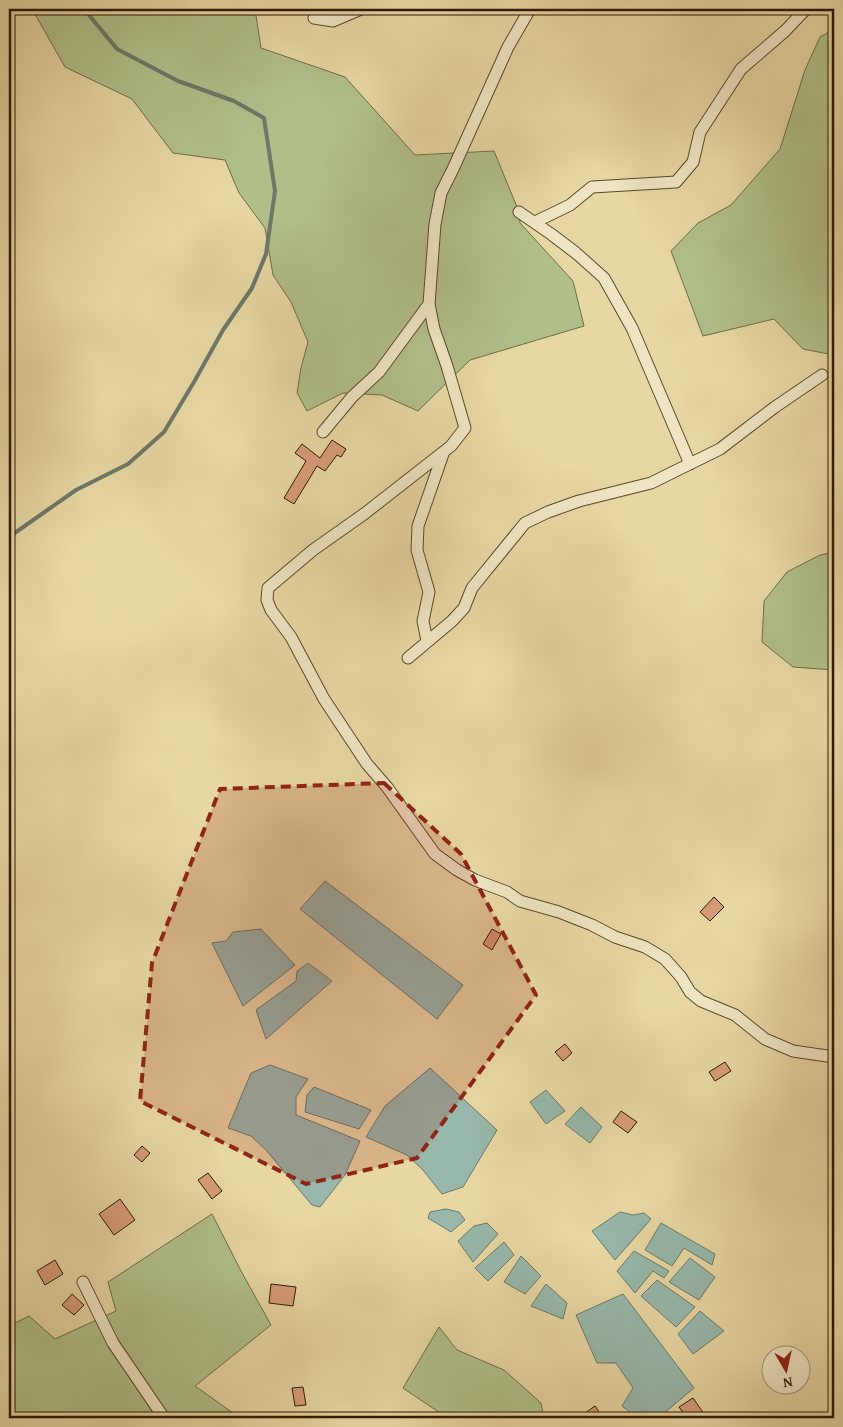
<svg xmlns="http://www.w3.org/2000/svg" width="843" height="1427" font-family="'Gentium Book Plus',serif">
  <style>
    .green { fill: #b0bf8a; stroke: #6e6c46 }
    .water { fill: #97b8ab; stroke: #6c7868 }
    .lines { fill: none; stroke-linecap: round; stroke-linejoin: round }
    .stream { stroke: #6c7868; stroke-width: 4 }
    .building { fill: #d79b78; stroke: #2c1903 }
    .minor-casing { stroke: #5b482b; stroke-width: 13 }
    .minor { stroke: #efe5c3; stroke-width: 11 }
    .marked { fill: #8f2418; fill-opacity: 0.2; stroke: #8f2418; stroke-width: 4; stroke-dasharray: 10 6; stroke-linejoin: round }
  </style>
  <rect width="100%" height="100%" fill="#e7d7a3"/>
  <filter id="stains"><feTurbulence type="fractalNoise" baseFrequency=".004" numOctaves="4"/><feColorMatrix values="0 0 0 0 .2 0 0 0 0 .09 0 0 0 0 .02 0 0 0 .5 -.17"/></filter>
  <radialGradient id="worn" r=".72"><stop offset=".6" stop-color="#630" stop-opacity="0"/><stop offset="1" stop-color="#630" stop-opacity=".3"/></radialGradient>
  <!-- green -->
  <path class="green" d="M32 9H255L261 48 345 77 415 155 494 151 519 212 520 223 573 281 584 326 470 360 418 411 382 395 343 393 307 411 297 393 301 368 308 342 291 302 273 275 265 228 239 193 225 160 173 153 132 99 65 67Z
    M834 29V355L803 349 774 319 703 336 671 251 698 223 731 205 780 149 805 70 820 37Z
    M834 552V670L793 667 762 642 764 601 787 572 820 555Z
    M212 1214 241 1271 271 1325 195 1386 240 1418H9V1326L29 1316 55 1339 116 1311 108 1282Z
    M439 1327 457 1350 504 1370 541 1403 544 1418H446V1417L403 1388Z"/>
  <!-- water -->
  <path class="water" d="M325 881 463 985 437 1019 300 909Z
    M261 929 295 965 243 1006 212 943 226 941 233 932Z
    M308 963 332 981 266 1039 256 1010 296 981 297 971Z
    M270 1065 308 1079 296 1097V1115L360 1141 345 1175 320 1207 312 1205 266 1150 251 1136 228 1128 251 1073Z
    M430 1068 497 1130 463 1187 442 1194 423 1170 407 1155 366 1137 385 1106Z
    M314 1087 371 1110 359 1129 305 1112 307 1095Z
    M546 1090 565 1111 546 1124 530 1102Z
    M581 1107 602 1127 590 1143 565 1124Z
    M446 1209 459 1212 465 1220 451 1232 428 1218 430 1212Z
    M620 1212 633 1215 644 1213 651 1219 615 1260 592 1231Z
    M487 1223 498 1234 473 1262 458 1241 474 1226Z
    M661 1223 715 1254 712 1265 684 1248 672 1266 645 1250Z
    M504 1242 514 1255 488 1281 475 1268Z
    M634 1251 669 1271 664 1278 653 1271 635 1293 617 1271Z
    M521 1256 541 1276 525 1294 504 1282Z
    M690 1258 715 1277 699 1300 669 1282Z
    M657 1280 695 1307 676 1327 641 1296Z
    M546 1284 567 1303 563 1319 531 1306Z
    M623 1294 694 1388 658 1418H637L622 1406 633 1388 616 1363H597L576 1315Z
    M700 1311 724 1331 693 1354 678 1334Z"/>
  <g class="lines">
    <!-- stream -->
    <path class="stream" d="M9 537 76 490 128 464 164 432 194 382 223 330 252 288 266 254 275 191 264 118 234 101 178 81 117 49 84 9"/>
  </g>
  <!-- building -->
  <path class="building" d="M332 440 346 449 341 457 337 455 325 471 317 466 294 504 284 498 306 461 295 453 302 444 320 458Z
    M714 897 724 907 710 921 700 912Z
    M492 929 501 934 492 950 483 944Z
    M565 1044 572 1053 563 1061 555 1052Z
    M725 1062 731 1071 715 1081 709 1072Z
    M621 1111 637 1122 628 1133 613 1122Z
    M142 1146 150 1153 142 1162 134 1155Z
    M208 1173 222 1191 212 1199 198 1180Z
    M120 1199 135 1220 114 1235 99 1214Z
    M55 1260 63 1274 45 1285 37 1271Z
    M271 1284 296 1287 293 1306 269 1303Z
    M72 1294 84 1305 74 1315 62 1305Z
    M303 1387 306 1405 295 1406 292 1388Z
    M693 1398 707 1418H687L679 1407Z
    M595 1406 603 1418H578Z"/>
  <g class="lines">
    <!-- minor casing -->
    <g class="minor-casing">
      <path id="minor" d="M530 9 508 47 453 169 441 193 435 224 429 304 434 329 447 366 465 428 451 446 364 514 313 550 268 588 267 600 271 610 291 637 324 699 367 764 387 787 435 854 457 870 475 880 507 892 520 901 559 912 592 925 615 937 645 947 665 959 681 977 690 992 701 1001 735 1015 765 1039 793 1051 834 1057
        M314 18 333 21 361 9
        M519 212 551 234 576 253 604 278 632 328 690 464
        M535 222 570 205 592 187 676 182 693 162 700 132 741 69 785 31 806 9
        M323 432 352 397 379 372 429 304
        M427 641 423 621 429 592 417 550 418 526 443 454
        M408 658 452 621 464 608 472 588 525 523 548 512 579 501 651 483 720 449 775 407 822 375
        M83 1282 113 1343 164 1418"/>
    </g>
    <!-- minor -->
    <use href="#minor" class="minor"/>
  </g>
  <!-- marked area -->
  <path class="marked" d="M384 783 461 854 536 995 417 1158 306 1184 140 1101 152 963 220 789Z"/>
  <!-- margin -->
  <rect width="843" height="1427" fill="none" stroke="#e7d7a3" stroke-width="30"/>
  <rect x="10" y="10" width="823" height="1407" fill="none" stroke="#2c1903" stroke-width="2.5"/>
  <rect x="15" y="15" width="813" height="1397" fill="none" stroke="#2c1903"/>
  <!-- north arrow -->
  <g transform="translate(786 1370) rotate(171)"><circle r="24" fill="#efe5c3" stroke="#a19376"/>
  <path d="M0-4L9 19L0 12L-9 19Z" fill="#8f2418"/>
  <text y="-8" font-size="14" font-weight="bold" text-anchor="middle" fill="#2c1903">N</text>
  </g>
  <rect width="100%" height="100%" filter="url(#stains)"/>
  <rect width="100%" height="100%" fill="url(#worn)"/>
</svg>
